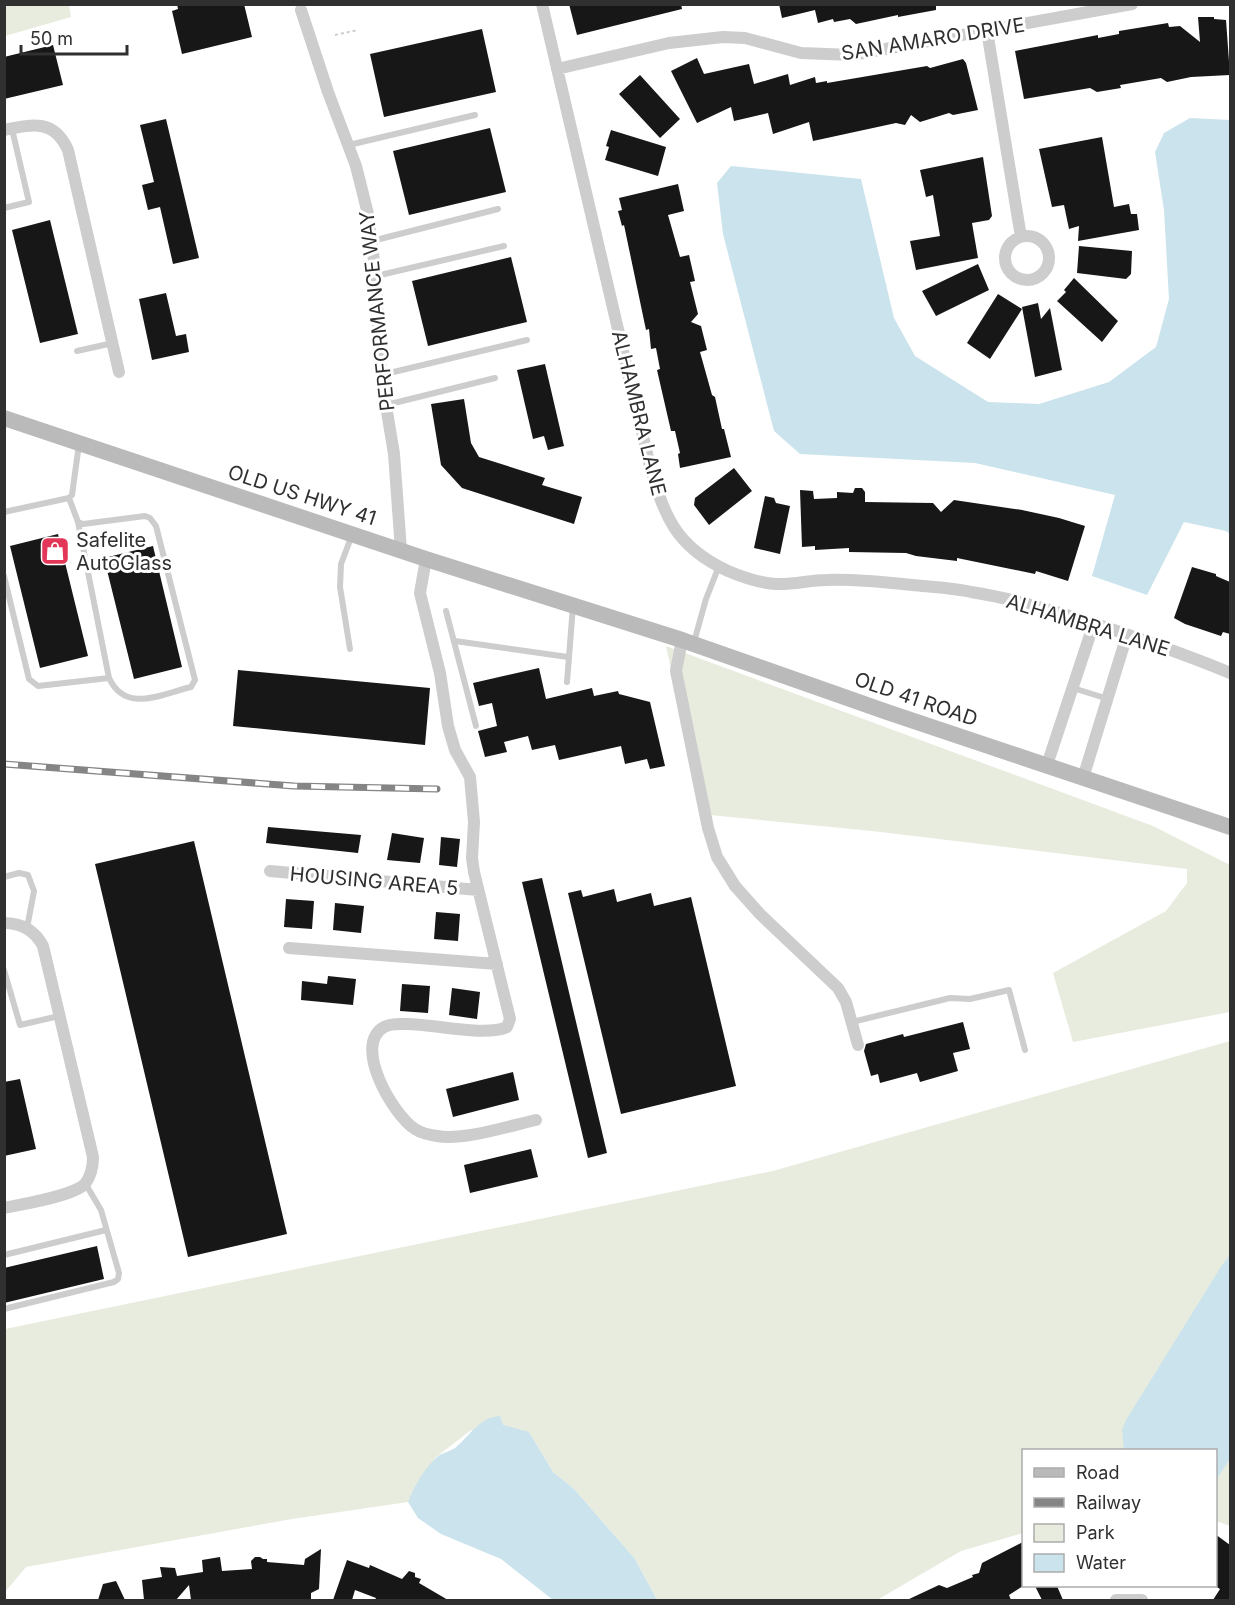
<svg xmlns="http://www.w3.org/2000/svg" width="1235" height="1605" font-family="Inter,sans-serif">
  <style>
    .green { fill: #e8ecde }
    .water { fill: #cbe3ec }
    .building { fill: #171717 }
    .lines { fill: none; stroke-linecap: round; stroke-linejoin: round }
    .path { stroke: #cdcdcd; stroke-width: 2; stroke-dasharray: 3 3; stroke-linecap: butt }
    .lane { stroke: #cdcdcd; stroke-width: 6 }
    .street { stroke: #cdcdcd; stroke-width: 12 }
    .secondary { stroke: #bababa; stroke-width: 16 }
    .rail-casing { stroke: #858585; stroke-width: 7 }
    .rail { stroke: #fff; stroke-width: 4.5; stroke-dasharray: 14; stroke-linecap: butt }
    .labels { text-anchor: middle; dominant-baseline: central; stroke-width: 6; stroke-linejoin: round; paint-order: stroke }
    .street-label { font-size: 20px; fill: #303030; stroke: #fff }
    .poi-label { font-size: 20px; fill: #303030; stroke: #fff; text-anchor: start }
  </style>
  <rect width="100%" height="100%" fill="#fff"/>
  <!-- green -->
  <path class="green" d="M5 4 69 5 71 17 5 36Z
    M666 646 1153 826 1230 865V1012L1073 1042 1053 973 1166 911 1187 883V869L872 831 710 815 692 766Z
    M1230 1041V1526L1216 1521V1450H1024L1023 1533 961 1551 877 1600H657L635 1559 574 1489 553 1472 529 1432 471 1430 435 1458 408 1502 292 1519 26 1567 5 1592V1329L773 1171Z"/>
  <!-- water -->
  <path class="water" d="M1190 118 1230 120V534L1226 531 1184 522 1147 595 1092 576 1115 495 975 463 800 454 774 431 723 234 717 183 731 166 861 179 894 318 915 356 988 402 1039 404 1109 382 1156 347 1169 299 1164 210 1155 152 1164 133Z
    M1230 1255V1459L1216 1480V1450H1124L1122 1430 1126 1420 1222 1265Z
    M500 1416 503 1425 529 1432 553 1472 574 1489 635 1559 657 1600H553L501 1559 441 1534 418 1518 408 1502C414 1487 423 1470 435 1459 440 1453 449 1452 455 1448 470 1436 479 1417 500 1416Z"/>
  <!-- building -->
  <path class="building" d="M177 4H244L252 37 182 54 172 11 178 9Z
    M569 4H681L682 9 577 35Z
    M779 4H936V10L898 17V15L856 24 850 19 834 22 833 19 818 23 815 10 782 18Z
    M1198 17H1214V19L1226 20 1230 75 1191 77 1167 82 1161 78 1120 85 1121 88 1097 92 1090 88 1024 99 1015 51 1098 35V38L1119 34V31L1168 23 1169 27 1180 26 1200 42Z
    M482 29 496 92 384 117 370 54Z
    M53 45 63 85 4 99V57Z
    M697 58 704 74 749 64 754 84 788 74 790 85 815 77 816 83 827 81V83L927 66 930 68 963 59 966 63 978 110 953 115 949 113 920 122 911 115 905 125 896 123 813 141 809 122 773 134 768 113 734 121 731 107 697 123 671 71Z
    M640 75 680 119 660 138 619 94Z
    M166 119 199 258 173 264 160 207 148 210 142 185 154 182 140 125Z
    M490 128 506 192 409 215 393 151Z
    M611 130 666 147 658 176 605 160 609 147 606 146Z
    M1102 137 1114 207 1129 204 1131 214H1137L1139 230 1078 241 1079 226 1069 229 1064 205 1052 207 1039 149Z
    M983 157 992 216 989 220 972 223 978 258 916 270 910 241 940 236 933 195 926 197 920 170Z
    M678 184 684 211 668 215 680 257 689 255 695 281 690 282 698 314 691 322 701 326 707 350 700 352 712 395 715 397 722 429H724L731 457 680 468 678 454 680 453 675 431H671L657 370 660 369 656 348 651 349 649 329 646 330 624 225 622 226 618 211 622 210 619 198Z
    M50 220 78 334 40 343 12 230Z
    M1079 246 1132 251 1131 274 1126 279 1077 273Z
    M511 257 527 322 428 346 412 281Z
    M978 264 989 290 936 316 922 291Z
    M1074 278 1118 321 1102 342 1057 301 1066 292 1064 290Z
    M166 293 176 336 186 334 189 352 152 360 139 299Z
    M998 294 1022 309 990 359 967 343Z
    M1038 303 1041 319 1050 308 1062 370 1035 377 1022 307Z
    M545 364 564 446 548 450 544 436 533 439 517 370Z
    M464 399 471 443 479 457 545 478 542 485 582 497 574 524 462 488 441 465 431 404Z
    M734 468 752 491 709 525 694 505 695 498Z
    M855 488H862L865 492V502L933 503 941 512 954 500 1022 510 1059 518 1085 526 1068 581 1036 571 1035 574 957 558V561L916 556 906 553 849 552V548L815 550V546L802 547 800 490 813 491 814 499 837 498V492L853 493Z
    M765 496 774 498 776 503 790 506 780 554 754 548Z
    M58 534 88 656 40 668 10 546Z
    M153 546 182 667 134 679 104 558Z
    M1192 567 1216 574V576L1230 582V634L1223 632 1221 636 1185 624 1174 618Z
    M539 668 546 699 592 688 594 696 618 691 619 694 650 702 665 766 650 769 647 759 625 764 621 746 559 760 555 745 532 750 528 736 504 742 507 752 485 757 478 731 497 726 492 703 479 706 473 683Z
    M238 670 430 688 425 745 233 726Z
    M268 827 361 835 358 853 266 843Z
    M392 833 424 838 420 863 387 860Z
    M441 837 460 839 457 867 439 865Z
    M194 841 287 1234 188 1257 95 864Z
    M542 878 607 1153 588 1158 522 882Z
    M614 889 617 902 651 893 654 906 691 897 736 1086 621 1114 568 893 581 890 583 897Z
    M286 899 314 901 312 929 284 927Z
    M335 903 364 906 361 933 333 930Z
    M436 912 460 914 458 941 434 939Z
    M328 976 356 979 353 1005 301 1000 302 981 327 984Z
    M402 984 430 986 428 1013 400 1011Z
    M452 988 480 992 477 1019 449 1015Z
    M963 1022 970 1049 953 1053 958 1071 920 1082 917 1073 880 1083 878 1074 871 1076 864 1051 866 1044 903 1034 904 1037Z
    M513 1072 519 1100 453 1117 446 1089Z
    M20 1079 36 1149 4 1156V1082Z
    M531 1149 538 1177 470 1193 464 1165Z
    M97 1246 104 1279 4 1303V1268Z
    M1215 1534 1230 1545V1600H1213L1220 1589 1215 1586Z
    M1023 1542V1586L1009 1595 1011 1600H907L939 1585 947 1588 973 1577 972 1575 979 1573 982 1563Z
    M321 1549 319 1589 311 1593V1600H191L189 1585 176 1600H144L142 1580 162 1577 160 1567 175 1568 177 1576 203 1572 202 1560 220 1557 222 1571 252 1569 251 1561 255 1557H260L263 1559H267V1562L304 1565 305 1559Z
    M347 1560 369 1568 370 1565 402 1579 409 1571 415 1573V1577L421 1579 419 1583 448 1600H375L376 1598 355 1590 352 1600H333Z
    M116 1581 125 1600H98L103 1584Z
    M1035 1586H1057L1063 1600H1042Z"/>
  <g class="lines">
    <!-- path -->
    <path class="path" d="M335 35 358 30"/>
    <!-- lane -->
    <path class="lane" d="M349 145 475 115
      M4 208 29 202 12 129
      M372 241 498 209
      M376 276 504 246
      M77 351 113 343
      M381 375 527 340
      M386 405 495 378
      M4 512 69 498
      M78 522 109 678
      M4 576 29 679 38 686 109 678C126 714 161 694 191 687L195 680 156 526 150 518 145 516 83 524 78 522 69 498 72 495 79 444
      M446 611 476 726
      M455 641 568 657
      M694 642 706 599 719 566
      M350 649 340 587 341 564 352 535
      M567 682 573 606
      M1073 688 1108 699
      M4 877 19 873 28 875 34 891 27 928
      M4 970 20 1025 59 1016
      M852 1022 950 998 970 999 1009 990 1025 1050
      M4 1255 106 1230
      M4 1309 114 1282 118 1279 119 1273 101 1210 85 1183"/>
    <!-- street -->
    <path class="street" d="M542 4 649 462C664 515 674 546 728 571 742 577 761 583 776 584 793 585 810 580 826 580 855 579 884 582 912 585 932 587 952 588 971 592 1022 600 1071 616 1120 632 1157 645 1195 658 1230 673
      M301 10 328 92 356 166 368 214 375 269 381 375 394 454 401 550
      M987 31 1021 237
      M557 69 669 43 723 37 745 38 801 53 852 55 1132 4
      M4 130C33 124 54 119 68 150L119 372
      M1005 258a22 22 0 1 1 44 0a22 22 0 1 1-44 0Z
      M426 559 420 593 440 673 448 726 455 750 470 777 474 822 472 858 474 872 510 1019 507 1027C485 1037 433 1024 407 1024 399 1024 391 1023 384 1027 352 1045 393 1115 415 1129 421 1133 430 1135 437 1136 463 1141 509 1126 536 1120
      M682 640 676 671 708 828 717 857 735 886 760 914 838 988 846 1002 858 1045
      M1047 765 1094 623
      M1083 778 1127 635
      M270 871 478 890
      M4 923C22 923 35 931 43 946L93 1157C93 1167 91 1176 85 1184 73 1196 23 1204 4 1208
      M289 948 497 964
      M1116 1600H1142"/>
    <!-- secondary -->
    <path class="secondary" d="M4 418 426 559 682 640 887 712 1230 827"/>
    <!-- rail casing -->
    <g class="rail-casing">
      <path id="rail" d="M4 764 294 786 437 789"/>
    </g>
    <!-- rail -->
    <use href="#rail" class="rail"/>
  </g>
  <!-- icons -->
  <defs>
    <g id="shop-square" transform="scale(1.5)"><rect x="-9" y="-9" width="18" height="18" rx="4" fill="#e23758" stroke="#fff"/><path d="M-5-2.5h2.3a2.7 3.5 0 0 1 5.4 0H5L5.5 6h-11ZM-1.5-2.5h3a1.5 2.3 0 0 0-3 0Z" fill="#fff"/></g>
  </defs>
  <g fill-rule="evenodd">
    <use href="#shop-square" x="55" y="551"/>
  </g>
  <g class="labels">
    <!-- street labels -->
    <g class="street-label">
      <text transform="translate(933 39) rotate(-9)">SAN AMARO DRIVE</text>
      <text transform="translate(377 311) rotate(-96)">PERFORMANCE WAY</text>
      <text transform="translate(639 413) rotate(76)">ALHAMBRA LANE</text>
      <text transform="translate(302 495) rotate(18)">OLD US HWY 41</text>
      <text transform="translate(1088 625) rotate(17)">ALHAMBRA LANE</text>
      <text transform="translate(916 699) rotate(19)">OLD 41 ROAD</text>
      <text transform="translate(374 881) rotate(5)">HOUSING AREA 5</text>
    </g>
    <!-- poi labels -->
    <g class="poi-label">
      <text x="76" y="540">Safelite<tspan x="76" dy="23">AutoGlass</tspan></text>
    </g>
  </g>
  <!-- border -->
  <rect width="1235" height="1605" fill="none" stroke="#303030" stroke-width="12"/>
  <!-- legend -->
  <rect x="1022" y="1449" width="195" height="138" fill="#ffffff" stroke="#acacac" stroke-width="1.5"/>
  <rect x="1034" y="1468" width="30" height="9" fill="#bababa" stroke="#acacac" stroke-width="1.5"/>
  <text x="1076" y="1479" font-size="18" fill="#303030">Road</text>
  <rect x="1034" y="1498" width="30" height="9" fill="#858585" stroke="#acacac" stroke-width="1.5"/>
  <text x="1076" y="1509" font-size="18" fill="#303030">Railway</text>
  <rect x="1034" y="1524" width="30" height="18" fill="#e8ecde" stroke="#acacac" stroke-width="1.5"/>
  <text x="1076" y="1539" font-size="18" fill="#303030">Park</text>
  <rect x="1034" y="1554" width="30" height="18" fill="#cbe3ec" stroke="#acacac" stroke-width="1.5"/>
  <text x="1076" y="1569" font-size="18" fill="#303030">Water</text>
  <!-- scale -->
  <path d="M21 45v9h106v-9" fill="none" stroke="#303030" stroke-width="3"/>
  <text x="30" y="45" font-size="18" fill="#303030" stroke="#ffffff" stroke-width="4.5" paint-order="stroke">50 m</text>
</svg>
